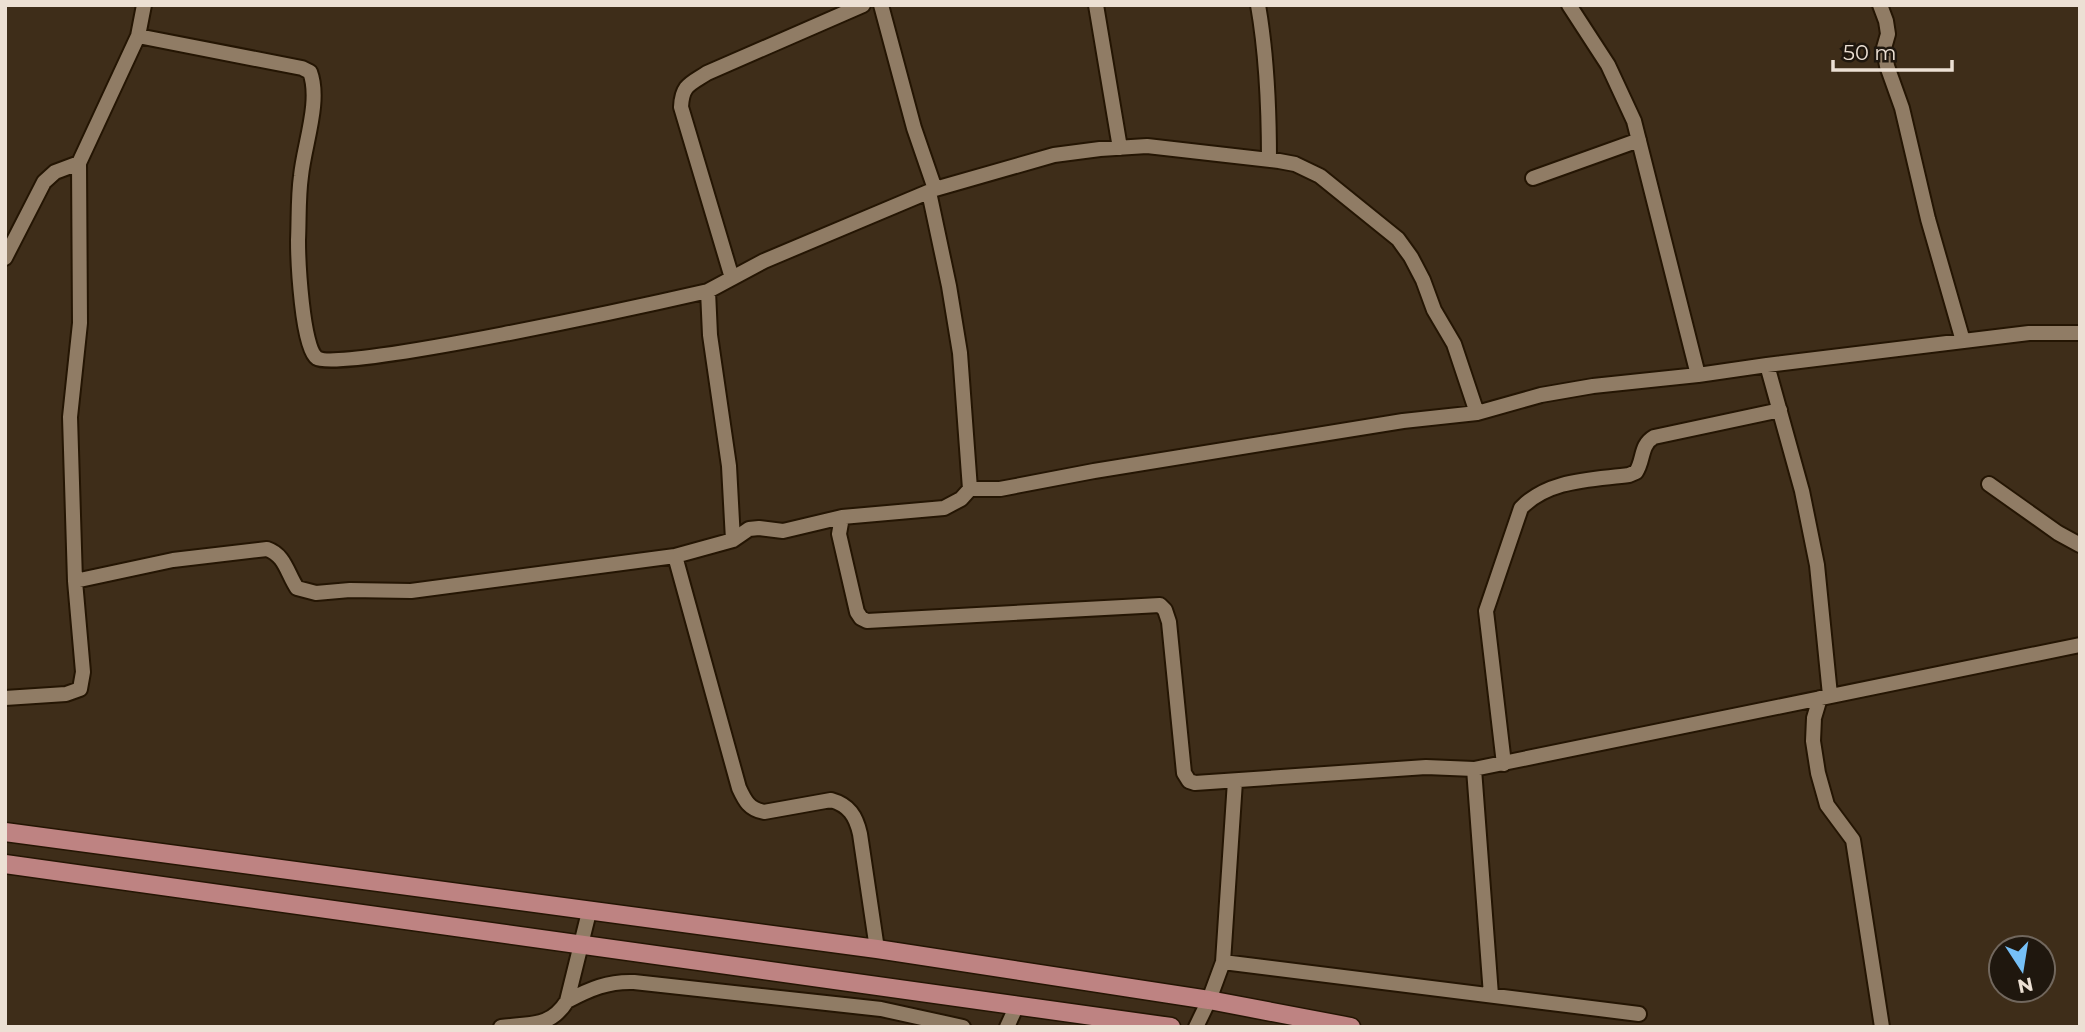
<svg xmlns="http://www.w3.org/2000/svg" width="2085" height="1032" font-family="Montserrat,sans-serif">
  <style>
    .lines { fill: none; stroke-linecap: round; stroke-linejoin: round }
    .street-casing { stroke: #241503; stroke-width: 18 }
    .primary-casing { stroke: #241503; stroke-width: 21 }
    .street { stroke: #907c65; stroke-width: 14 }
    .primary { stroke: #be8382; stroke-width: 18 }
  </style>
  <rect width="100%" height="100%" fill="#3e2d19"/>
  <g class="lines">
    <!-- street casing -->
    <g class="street-casing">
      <path id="street" d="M881 5 914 128 935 189
        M1096 5 1120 148
        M1258 5C1267 56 1269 108 1269 160
        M1569 5 1608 65 1634 121 1698 375
        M1880 5 1886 21 1888 34 1884 48 1887 66 1902 108 1928 219 1963 341
        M138 36 302 68 310 72C321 101 304 145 301 176 298 197 299 219 298 240 298 259 302 349 317 358 340 373 660 302 708 291
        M1533 178 1639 140
        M929 192 949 286 960 353 970 489
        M5 258 44 182 55 172 79 163
        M732 278 681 107C682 85 690 84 707 73L863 5
        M1767 365 1802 491 1817 565 1830 695
        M1989 484 2058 533 2080 545
        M842 517 839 534 857 612 861 618 867 621 1160 605 1165 610 1169 622 1184 773 1189 781 1195 783 1426 767 1474 769 2080 645
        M733 540 729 466 710 335 708 291 764 261 935 189 1054 155 1100 149 1147 146 1279 161 1295 164 1320 176 1398 239 1411 257 1423 280 1434 310 1454 344 1477 413
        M675 556 739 788C745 801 749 809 764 812L831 800C849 805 856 816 860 834L877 949
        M75 581 173 560 267 549C285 555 287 573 297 588L316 593 350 590 411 591 675 556 733 540 749 529 759 528 783 531 842 517 944 508 961 499 970 489H1000L1094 471 1403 421 1477 413 1541 395 1593 386 1698 375 1767 365 2029 333H2080
        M5 698 66 694 80 689 83 672 75 581 70 417 80 323 79 163 138 36 144 5
        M1820 698 1814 718 1813 741 1818 773 1827 805 1853 840 1882 1027
        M1504 764 1486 611 1521 508C1549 479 1592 480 1629 475L1636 472C1644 460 1640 445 1654 437L1780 410
        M1474 769 1491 995
        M1223 962 1639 1014
        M567 1001C590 989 608 981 634 982L881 1009 963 1027
        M501 1027C530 1023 550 1028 567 1001L589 912
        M1007 1027 1017 1005
        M1196 1027 1209 1000 1223 962 1235 781"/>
    </g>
    <!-- primary casing -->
    <g class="primary-casing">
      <path id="primary" d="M5 832 877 949 1209 1000 1351 1027
        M5 864 1171 1027"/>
    </g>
    <!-- street -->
    <use href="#street" class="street"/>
    <!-- primary -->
    <use href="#primary" class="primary"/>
  </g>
  <!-- border -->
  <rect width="2085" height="1032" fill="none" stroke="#ece0d4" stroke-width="14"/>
  <!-- north arrow -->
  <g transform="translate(2022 969) rotate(168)"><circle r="33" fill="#1f170e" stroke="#71675d" stroke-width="2"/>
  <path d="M0-5L12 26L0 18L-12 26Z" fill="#76c0f7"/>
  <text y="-10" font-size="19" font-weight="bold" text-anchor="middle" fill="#ece0d4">N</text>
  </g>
  <!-- scale -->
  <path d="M1833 60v10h119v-10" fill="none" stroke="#ece0d4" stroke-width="3.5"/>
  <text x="1843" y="60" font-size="21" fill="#ece0d4" stroke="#1f170e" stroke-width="5" paint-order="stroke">50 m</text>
</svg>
